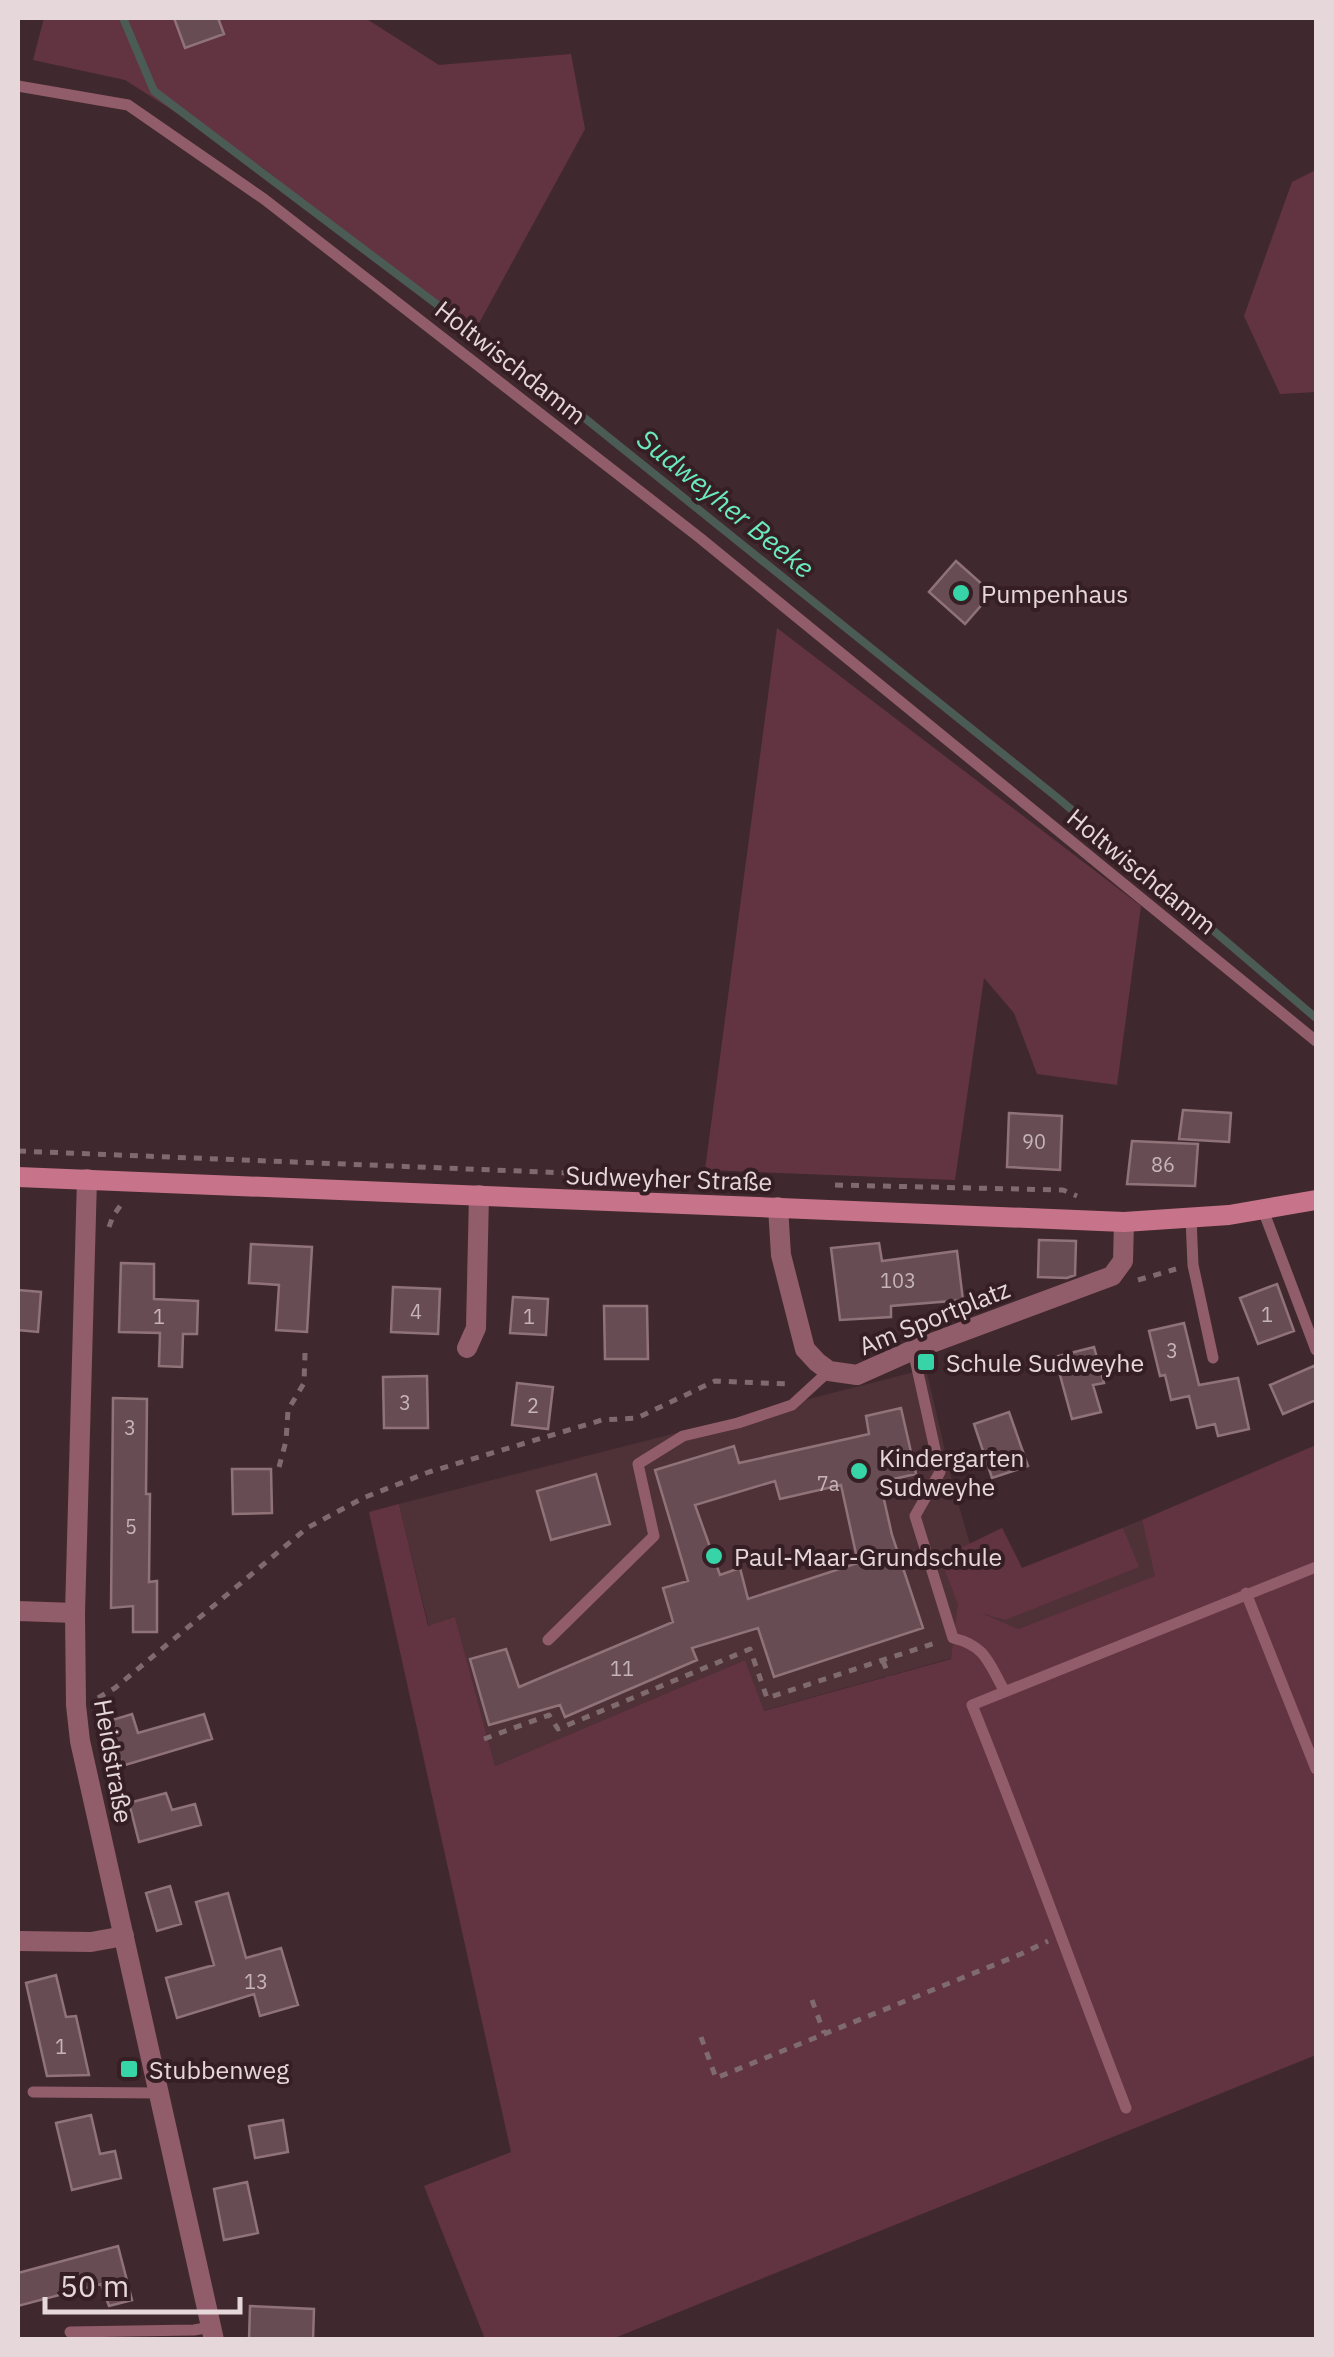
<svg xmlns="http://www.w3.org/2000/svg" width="1334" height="2357" font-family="'IBM Plex Sans',sans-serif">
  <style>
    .built { fill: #4f3138 }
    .green { fill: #623441 }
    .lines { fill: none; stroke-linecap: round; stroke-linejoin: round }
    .stream { stroke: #4b5b56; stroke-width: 8 }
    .building { fill: #674d53; stroke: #8f7379; stroke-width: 2.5; fill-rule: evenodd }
    .path { stroke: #7f6b6f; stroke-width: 5; stroke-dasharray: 8 8; stroke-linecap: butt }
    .service { stroke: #925d6a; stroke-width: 11 }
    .minor { stroke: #925d6a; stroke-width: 20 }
    .tertiary { stroke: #925d6a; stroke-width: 20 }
    .secondary { stroke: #c7748a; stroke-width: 20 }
    .poi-dot { fill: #36d4a7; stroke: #351f25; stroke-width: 4 }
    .labels { text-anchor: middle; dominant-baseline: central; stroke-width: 8; stroke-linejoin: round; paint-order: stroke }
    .number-label { font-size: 20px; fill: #c6b4b8 }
    .street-label { font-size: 25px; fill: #e6d7da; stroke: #351f25 }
    .poi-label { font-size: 25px; fill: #e6d7da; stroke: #351f25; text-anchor: start }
    .water-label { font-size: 28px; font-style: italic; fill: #6be9bf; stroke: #351f25 }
  </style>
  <rect width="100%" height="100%" fill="#40292e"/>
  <!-- built -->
  <path class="built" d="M926 1369 954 1489 970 1544 1002 1528 1022 1568 1142 1520 1156 1576 1018 1629 952 1658 763 1711 745 1660 495 1766 455 1618 429 1627 399 1504Z"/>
  <!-- green -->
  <path class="green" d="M44 18H365L439 65 571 54 585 129 472 336 263 168 125 80 33 60Z
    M1316 170V392L1280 394 1244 316 1292 182Z
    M777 628 1141 906 1117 1085 1037 1074 1014 1013 984 978 955 1180 705 1170Z
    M1316 1445V2055L612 2339H485L424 2186 511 2152 369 1512 399 1504 428 1626 455 1617 495 1766 745 1660 764 1711 951 1659 958 1604 940 1558 1002 1528 1022 1568 1123 1528 1139 1567 1005 1620 981 1613 1018 1629 1155 1576 1142 1520Z"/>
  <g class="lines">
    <!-- stream -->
    <path class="stream" d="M123 18 154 91 541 383 1059 799 1316 1018"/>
  </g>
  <!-- building -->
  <path class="building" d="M174 18H218L224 34 185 48Z
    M956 561 992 593 965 624 929 592Z
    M1183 1110 1231 1113 1229 1142 1179 1139Z
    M1009 1113 1062 1116 1060 1170 1007 1167Z
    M1132 1141 1198 1144 1195 1186 1127 1184Z
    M1039 1240 1076 1241 1075 1275 1067 1278 1038 1277Z
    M879 1243 882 1261 957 1251 963 1300 891 1306V1317L840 1320 831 1248Z
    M251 1244 312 1247 307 1332 276 1330 279 1285 249 1283Z
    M121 1263 154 1264V1299L198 1301 197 1334H183L182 1367 159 1366 160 1333 119 1332Z
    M1277 1284 1294 1331 1258 1344 1240 1298Z
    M393 1287 440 1289 438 1334 391 1332Z
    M18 1290 41 1292 38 1332 18 1330Z
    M513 1297 548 1299 546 1335 510 1333Z
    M604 1306H647L648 1359H605Z
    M1184 1323 1199 1385 1238 1378 1249 1429 1218 1436 1215 1424 1197 1428 1189 1396 1171 1400 1165 1375 1160 1376 1149 1331Z
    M1094 1347 1104 1383 1093 1385 1101 1412 1072 1419 1055 1357Z
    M1316 1365V1400L1283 1414 1270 1385Z
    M427 1376 428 1428H384L383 1377Z
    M517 1383 553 1387 548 1429 512 1425Z
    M113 1398 147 1399 146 1494H150L149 1582 157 1581V1632H133V1606L111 1608Z
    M901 1408 916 1474 880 1482 892 1535 923 1628 774 1677 758 1628 692 1648 697 1660 565 1717 560 1705 489 1725 470 1659 506 1649 519 1687 673 1622 663 1588 688 1581 655 1470 734 1446 739 1463 869 1434 866 1416ZM775 1481 780 1499 841 1485 858 1563 748 1599 740 1568 720 1575 695 1505Z
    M1009 1412 1028 1466 992 1478 974 1424Z
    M232 1469H271L272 1513 233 1514Z
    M596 1474 610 1524 551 1540 537 1491Z
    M132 1714 138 1733 204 1714 212 1739 122 1766 109 1721Z
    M166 1793 172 1810 195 1804 201 1825 139 1842 129 1803Z
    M170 1886 181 1924 157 1931 146 1893Z
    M228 1893 246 1958 281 1948 298 2005 260 2016 254 1994 177 2018 166 1978 214 1965 196 1902Z
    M56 1975 66 2017 76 2016 89 2075 47 2076 26 1983Z
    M91 2115 100 2154 115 2151 121 2178 72 2190 56 2123Z
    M283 2120 288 2152 255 2158 249 2126Z
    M247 2182 258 2233 224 2240 214 2189Z
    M118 2246 132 2300 109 2306 101 2284 18 2306V2273Z
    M250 2306 314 2309 313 2340H249Z"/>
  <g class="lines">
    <!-- path -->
    <path class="path" d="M18 1151 669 1177 684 1179
      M835 1185 1063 1190 1077 1196
      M109 1227 113 1216 123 1202
      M1138 1280 1176 1269
      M279 1467 286 1441 288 1410 304 1383 305 1353
      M883 1661 889 1676
      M98 1698 115 1688 307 1528 363 1498 429 1472 602 1420 637 1418 715 1381 788 1384
      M484 1739 549 1715 558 1729 750 1649 767 1698 935 1643
      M812 2000 824 2033
      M701 2037 716 2078 1021 1954 1048 1941"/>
    <!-- service -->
    <path class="service" d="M18 86 128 105 264 199 700 538 1316 1041
      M1263 1210 1316 1350
      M1191 1218 1193 1265 1213 1358
      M913 1350 940 1472 915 1516 953 1638C986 1646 988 1662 1004 1690
      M1246 1593 1316 1769
      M548 1640 654 1536 638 1464 683 1436 738 1423 792 1405 829 1371
      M33 2092 157 2093
      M1126 2108C1074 1974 1026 1838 972 1705L1316 1567
      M70 2332 194 2330 211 2327"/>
    <!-- minor -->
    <path class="minor" d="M778 1207 781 1255 805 1349 817 1362 829 1371 857 1375 913 1350 1112 1276 1123 1261 1124 1222
      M467 1348 476 1328 479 1195
      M18 1611 75 1613
      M18 1941 91 1942 124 1936"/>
    <!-- tertiary -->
    <path class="tertiary" d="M87 1179 75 1613 76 1705 80 1741 214 2340"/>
    <!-- secondary -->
    <path class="secondary" d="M18 1177 1124 1222 1229 1215 1316 1200"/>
  </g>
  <!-- markers -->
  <g class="poi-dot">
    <circle cx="961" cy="593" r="10"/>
    <rect x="916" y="1352" width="20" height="20" rx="5"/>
    <circle cx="859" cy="1471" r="10"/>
    <circle cx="714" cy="1556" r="10"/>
    <rect x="119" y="2059" width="20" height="20" rx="5"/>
  </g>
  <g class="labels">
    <!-- number labels -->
    <g class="number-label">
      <text x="1034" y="1141">90</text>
      <text x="1163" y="1164">86</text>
      <text x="898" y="1280">103</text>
      <text x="416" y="1311">4</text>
      <text x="1267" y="1314">1</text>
      <text x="159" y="1316">1</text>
      <text x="529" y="1316">1</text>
      <text x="1172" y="1350">3</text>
      <text x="405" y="1402">3</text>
      <text x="533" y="1405">2</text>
      <text x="130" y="1427">3</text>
      <text x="828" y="1483">7a</text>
      <text x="131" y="1526">5</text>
      <text x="622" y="1668">11</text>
      <text x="256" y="1981">13</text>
      <text x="61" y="2046">1</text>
    </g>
    <!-- street labels -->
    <g class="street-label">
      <text transform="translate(511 362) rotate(38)">Holtwischdamm</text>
      <text transform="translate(1142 871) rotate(39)">Holtwischdamm</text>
      <text transform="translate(669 1178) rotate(2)">Sudweyher Straße</text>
      <text transform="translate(934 1317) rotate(-22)">Am Sportplatz</text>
      <text transform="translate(114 1761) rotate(80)">Heidstraße</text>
    </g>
    <!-- poi labels -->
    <g class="poi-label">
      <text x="981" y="593">Pumpenhaus</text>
      <text x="946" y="1362">Schule Sudweyhe</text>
      <text x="879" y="1457">Kindergarten<tspan x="879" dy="29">Sudweyhe</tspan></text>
      <text x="734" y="1556">Paul-Maar-Grundschule</text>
      <text x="149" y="2069">Stubbenweg</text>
    </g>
    <!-- water labels -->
    <g class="water-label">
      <text transform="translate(726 503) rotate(39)">Sudweyher Beeke</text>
    </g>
  </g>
  <!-- border -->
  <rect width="1334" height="2357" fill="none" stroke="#e6d7da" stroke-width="40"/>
  <!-- scale -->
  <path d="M45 2297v15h195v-15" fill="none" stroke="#e6d7da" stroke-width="5"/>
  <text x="60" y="2297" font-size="30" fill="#e6d7da" stroke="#351f25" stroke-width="8" paint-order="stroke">50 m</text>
</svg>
